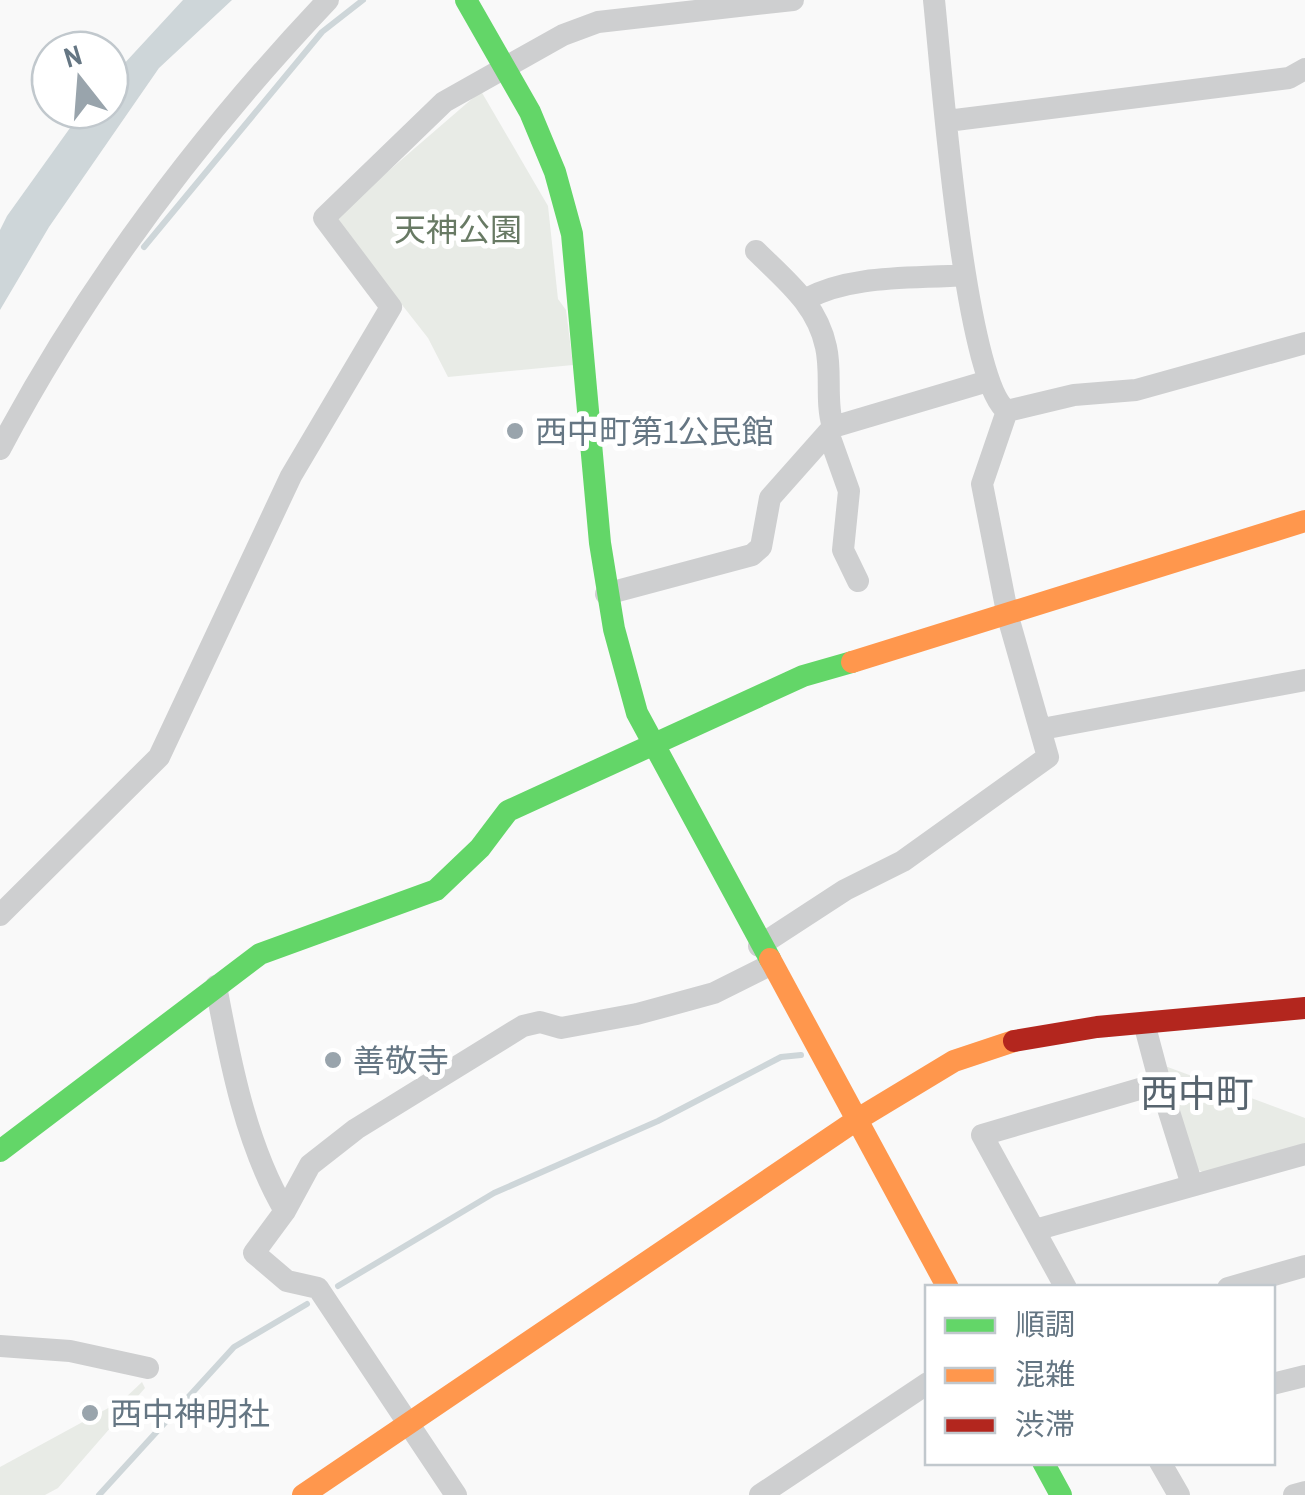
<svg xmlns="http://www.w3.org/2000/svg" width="1305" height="1495" font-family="'Archivo Narrow','Noto Sans JP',sans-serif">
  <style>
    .green { fill: #e8ebe6 }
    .water { fill: #ced6d9 }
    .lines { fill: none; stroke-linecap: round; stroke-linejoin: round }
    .stream { stroke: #ced6d9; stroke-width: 6 }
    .street { stroke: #cecfd0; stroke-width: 22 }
    .fast { stroke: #63d668; stroke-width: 22 }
    .slow { stroke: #ff974d; stroke-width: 22 }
    .jam { stroke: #b3261e; stroke-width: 22 }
    .poi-dot { fill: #99a4ac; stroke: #fff; stroke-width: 4 }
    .labels { text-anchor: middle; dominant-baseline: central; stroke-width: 10; stroke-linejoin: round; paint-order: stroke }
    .park-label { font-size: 32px; fill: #687a64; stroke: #fff }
    .poi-label { font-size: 32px; fill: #657683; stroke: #fff; text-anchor: start }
    .quarter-label { font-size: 38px; fill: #57646e; stroke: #fff }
  </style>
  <rect width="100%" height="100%" fill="#f9f9f9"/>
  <!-- green -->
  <path class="green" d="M481 91 548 206 558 299 566 310 573 365 448 377 428 338 334 218Z
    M1165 1066 1305 1118V1144L1204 1173 1195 1168Z
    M142 1382 145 1388 58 1488 45 1495H0V1467L123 1400Z"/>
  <!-- water -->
  <path class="water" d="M183 0H232L159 68 49 227 0 310V230L7 216 75 121 89 110H110V79Z"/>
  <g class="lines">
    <!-- stream -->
    <path class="stream" d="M144 247 322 32 363 0
      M338 1286 494 1193 658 1121 781 1057 801 1055
      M99 1495 234 1347 307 1304"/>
    <!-- street -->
    <path class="street" d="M934 0C941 66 964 381 1007 411
      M947 121 1289 78 1305 69
      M756 251C785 280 817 304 826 347 832 373 825 401 833 427L988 381
      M806 299C852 274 913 279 965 275
      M1007 411 1074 395 1136 390 1305 343
      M829 435 849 491 843 550 858 581
      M0 449C88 283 199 136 328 0
      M606 594 752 555 761 547 770 498 833 427
      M1042 729 1305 680
      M0 915 159 757 291 476 391 307 324 218 444 102 563 35 598 22 793 0
      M759 946 845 890 903 861 1048 757 1008 617 982 484 1007 411
      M216 986C230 1061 246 1145 285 1211
      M1144 1023 1160 1083
      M1035 1230 1305 1154
      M1066 1288 982 1135 1160 1083 1192 1185
      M1228 1288 1305 1266
      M0 1346 70 1351 148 1368
      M1272 1384 1305 1376
      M1160 1462 1179 1495
      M456 1495 318 1288 287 1281 254 1253 285 1211 310 1165 356 1129 523 1026 540 1022 561 1028 637 1014 714 993 770 965
      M760 1495 928 1383
      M1294 1495 1305 1492"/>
    <!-- fast -->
    <path class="fast" d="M466 0 530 112 555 172 572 234 600 543 614 629 637 713 770 959
      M0 1151 260 954 436 890 480 848 508 811 803 676 852 662
      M1043 1462 1061 1495"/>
    <!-- slow -->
    <path class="slow" d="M852 662 1305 521
      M770 959 948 1288
      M303 1495 858 1119 954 1061 1014 1041"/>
    <!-- jam -->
    <path class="jam" d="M1014 1041 1097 1027 1305 1008"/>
  </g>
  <!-- markers -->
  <g class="poi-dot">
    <circle cx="515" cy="431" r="10"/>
    <circle cx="333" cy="1060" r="10"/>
    <circle cx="90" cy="1413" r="10"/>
  </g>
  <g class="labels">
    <!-- park labels -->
    <g class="park-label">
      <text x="458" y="229">天神公園</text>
    </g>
    <!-- poi labels -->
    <g class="poi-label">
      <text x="535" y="431">西中町第1公民館</text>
      <text x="353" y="1060">善敬寺</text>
      <text x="110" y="1413">西中神明社</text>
    </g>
    <!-- quarter labels -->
    <g class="quarter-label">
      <text x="1197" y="1093">西中町</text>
    </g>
  </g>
  <!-- legend -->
  <rect x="925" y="1285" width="350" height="180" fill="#ffffff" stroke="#c1c8cd" stroke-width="2.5"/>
  <rect x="945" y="1318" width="50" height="15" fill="#63d668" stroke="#c1c8cd" stroke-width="2.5"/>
  <text x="1015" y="1335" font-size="30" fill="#657683">順調</text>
  <rect x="945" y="1368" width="50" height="15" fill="#ff974d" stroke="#c1c8cd" stroke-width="2.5"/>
  <text x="1015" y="1385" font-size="30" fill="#657683">混雑</text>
  <rect x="945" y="1418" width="50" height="15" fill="#b3261e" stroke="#c1c8cd" stroke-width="2.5"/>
  <text x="1015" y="1435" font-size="30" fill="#657683">渋滞</text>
  <!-- north arrow -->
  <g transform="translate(80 80) rotate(343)"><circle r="48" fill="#ffffff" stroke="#c1c8cd" stroke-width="2.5"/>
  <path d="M0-8L18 38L0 25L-18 38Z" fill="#99a4ac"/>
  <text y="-15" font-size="28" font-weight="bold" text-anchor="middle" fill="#657683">N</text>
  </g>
</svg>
